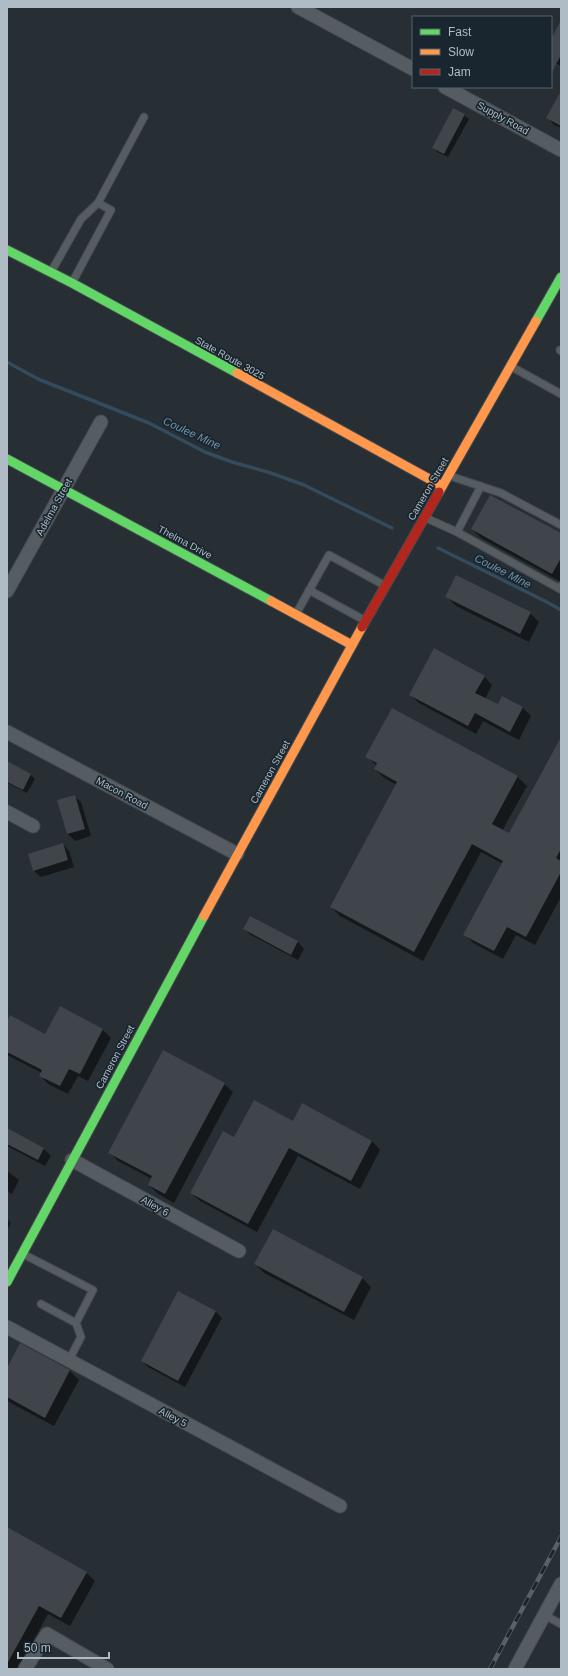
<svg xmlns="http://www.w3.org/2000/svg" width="568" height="1676" font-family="Arial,sans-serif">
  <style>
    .shadow { fill: #0007 }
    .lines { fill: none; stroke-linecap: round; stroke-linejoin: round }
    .stream { stroke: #334b5d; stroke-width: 3.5 }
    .building { fill: #3f454a }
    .lane-casing { stroke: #444a4f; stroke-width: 9 }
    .street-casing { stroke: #444a4f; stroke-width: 15 }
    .fast-casing { stroke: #444a4f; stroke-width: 11 }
    .slow-casing { stroke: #444a4f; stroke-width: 11 }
    .jam-casing { stroke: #444a4f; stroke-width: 11 }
    .lane { stroke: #565d62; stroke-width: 7 }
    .street { stroke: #565d62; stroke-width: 13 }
    .fast { stroke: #63d668; stroke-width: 9 }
    .slow { stroke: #ff974d; stroke-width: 9 }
    .jam { stroke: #b3261e; stroke-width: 9 }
    .rail-casing { stroke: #5a6166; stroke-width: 4.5 }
    .rail { stroke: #1a262f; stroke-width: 3; stroke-dasharray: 9; stroke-linecap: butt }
    .labels { text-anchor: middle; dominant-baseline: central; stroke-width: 3.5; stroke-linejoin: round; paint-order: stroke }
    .street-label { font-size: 10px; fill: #afbcc6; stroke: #1a262f }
    .water-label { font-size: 11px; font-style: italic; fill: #6f92aa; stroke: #1a262f }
  </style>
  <rect width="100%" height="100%" fill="#272e34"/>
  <!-- shadow -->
  <path class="shadow" d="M561 24V66L551 61V41Z
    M561 101V128L554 125 548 118Z
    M464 115 469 119 448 157 437 152 433 147Z
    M472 529 561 534V582L481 538Z
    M447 597 530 613 539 622 529 642 456 606Z
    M484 676 492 685 485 699 498 706 502 697 523 708 531 716 519 740 483 721 476 734 419 703 410 695Z
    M392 709 518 777 527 786 502 831 510 835 561 739V897L535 945 516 935 503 959 473 943 465 934 503 864 481 852 423 961 340 916 331 907 397 785 384 778 375 769 377 766 367 756Z
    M7 762 31 775 35 779 27 793 7 783Z
    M74 796 81 802 91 836 75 841 68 834 58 801Z
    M63 844 69 851 74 867 41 877 34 871Z
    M251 917 298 942 304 949 298 960 251 935 244 929Z
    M61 1007 103 1030 111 1038 88 1081 78 1076 68 1094 48 1084 40 1075 42 1073 7 1055V1023L46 1035Z
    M224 1084 233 1092 174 1203 158 1194 149 1185 152 1179 118 1161 109 1152Z
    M293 1122 372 1141 380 1150 360 1189 298 1156 257 1232 200 1201 191 1193 235 1138Z
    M7 1129 44 1149 51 1156 45 1166 7 1146Z
    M7 1171 19 1180 12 1194 7 1191Z
    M7 1219 11 1223 7 1230Z
    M255 1264 362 1278 371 1287 354 1320 264 1273Z
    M215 1311 222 1318 185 1387 148 1367 142 1361Z
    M21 1344 70 1371 79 1380 54 1426 7 1401V1370Z
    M7 1529 86 1572 95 1581 70 1626 48 1614 18 1669H7Z"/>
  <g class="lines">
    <!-- stream -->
    <path class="stream" d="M7 362 38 379 149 423 205 452 232 462 271 473 304 485 392 528
      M438 548 545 601 561 610"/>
  </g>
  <!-- building -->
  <path class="building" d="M561 20V55L551 74V39Z
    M561 91V126L546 118Z
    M453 108 465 114 444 154 432 148Z
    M490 495 561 533V558L552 574 471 529Z
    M456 575 531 612 520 634 445 597Z
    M434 648 485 676 475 693 498 704 502 696 523 707 510 732 475 713 468 726 409 695Z
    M392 708 518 776 492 824 509 833 561 737V849L556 858 561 861V872L526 937 507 927 494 951 463 935 503 861 472 844 414 952 330 907 397 782 374 769 377 763 365 757Z
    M7 761 31 774 23 790 7 782Z
    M75 795 85 829 67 834 57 800Z
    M63 843 68 860 33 871 28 854Z
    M250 916 298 941 291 955 243 929Z
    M60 1006 103 1029 80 1074 69 1069 60 1086 39 1076 42 1070 7 1052V1021L10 1015 45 1034Z
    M163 1050 225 1083 165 1194 148 1185 152 1176 108 1153Z
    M254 1100 293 1121 302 1103 372 1141 351 1181 289 1148 248 1224 190 1193 223 1131 234 1137Z
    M7 1128 44 1148 38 1160 7 1144Z
    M273 1229 363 1277 344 1312 254 1264Z
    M178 1291 216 1311 178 1381 141 1361Z
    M20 1343 70 1370 45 1418 7 1397V1368Z
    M7 1527 87 1572 61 1618 39 1606 7 1664Z"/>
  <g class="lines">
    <!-- lane casing -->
    <g class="lane-casing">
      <path id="lane" d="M51 272 81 219 98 203 144 117
        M72 283 111 210 98 203
        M560 350 561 351
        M512 367 561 394
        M450 476 501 493 561 525
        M426 518 457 532 481 486
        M457 532 560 589 561 586
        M309 590 364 620
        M296 614 329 555 384 585
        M25 1255 93 1290 76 1323 41 1304
        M69 1360 81 1337 76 1323
        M544 1615 561 1624"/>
    </g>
    <!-- street casing -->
    <g class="street-casing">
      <path id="street" d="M298 7 413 69
        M445 87 561 150
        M7 591 101 422
        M7 732 237 854
        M7 812 33 826
        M72 1160 239 1251
        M7 1327 340 1506
        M25 1669 47 1634 107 1669
        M515 1669 561 1584"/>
    </g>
    <!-- fast casing -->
    <g class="fast-casing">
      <path id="fast" d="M7 250 72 283 237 373
        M536 321 561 277
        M7 459 271 601
        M7 1282 204 916"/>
    </g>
    <!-- slow casing -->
    <g class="slow-casing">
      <path id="slow" d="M237 373 442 486
        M439 492 536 321
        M271 601 352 645
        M204 916 362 627"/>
    </g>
    <!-- jam casing -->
    <g class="jam-casing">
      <path id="jam" d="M362 627 439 492"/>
    </g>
    <!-- lane -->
    <use href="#lane" class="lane"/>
    <!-- street -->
    <use href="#street" class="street"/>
    <!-- fast -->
    <use href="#fast" class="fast"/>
    <!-- slow -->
    <use href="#slow" class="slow"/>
    <!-- jam -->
    <use href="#jam" class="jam"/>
    <!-- rail casing -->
    <g class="rail-casing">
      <path id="rail" d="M490 1669 561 1537"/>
    </g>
    <!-- rail -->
    <use href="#rail" class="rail"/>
  </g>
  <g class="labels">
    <!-- street labels -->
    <g class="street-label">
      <text transform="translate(503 118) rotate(29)">Supply Road</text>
      <text transform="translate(230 358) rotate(29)">State Route 3025</text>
      <text transform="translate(428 489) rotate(-60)">Cameron Street</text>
      <text transform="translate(54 507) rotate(-61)">Adelma Street</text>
      <text transform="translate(185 542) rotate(28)">Thelma Drive</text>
      <text transform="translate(270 772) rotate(-61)">Cameron Street</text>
      <text transform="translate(122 793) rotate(28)">Macon Road</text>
      <text transform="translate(115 1057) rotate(-62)">Cameron Street</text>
      <text transform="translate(155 1206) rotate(29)">Alley 6</text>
      <text transform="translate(173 1417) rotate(28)">Alley 5</text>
    </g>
    <!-- water labels -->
    <g class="water-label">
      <text transform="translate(192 433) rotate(25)">Coulee Mine</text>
      <text transform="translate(503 571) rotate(27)">Coulee Mine</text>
    </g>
  </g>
  <!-- border -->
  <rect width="568" height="1676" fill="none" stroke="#afbcc6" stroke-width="16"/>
  <!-- legend -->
  <rect x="412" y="16" width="140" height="72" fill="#1a262f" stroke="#56626b"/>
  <rect x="420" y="29" width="20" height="6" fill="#63d668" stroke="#56626b"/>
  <text x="448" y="36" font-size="12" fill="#afbcc6">Fast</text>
  <rect x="420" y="49" width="20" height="6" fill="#ff974d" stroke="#56626b"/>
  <text x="448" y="56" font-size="12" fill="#afbcc6">Slow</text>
  <rect x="420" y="69" width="20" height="6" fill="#b3261e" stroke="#56626b"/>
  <text x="448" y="76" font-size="12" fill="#afbcc6">Jam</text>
  <!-- scale -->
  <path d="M18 1652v6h91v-6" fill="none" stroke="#afbcc6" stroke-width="2"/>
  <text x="24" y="1652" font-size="12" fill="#afbcc6" stroke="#1a262f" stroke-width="3" paint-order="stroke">50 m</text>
</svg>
